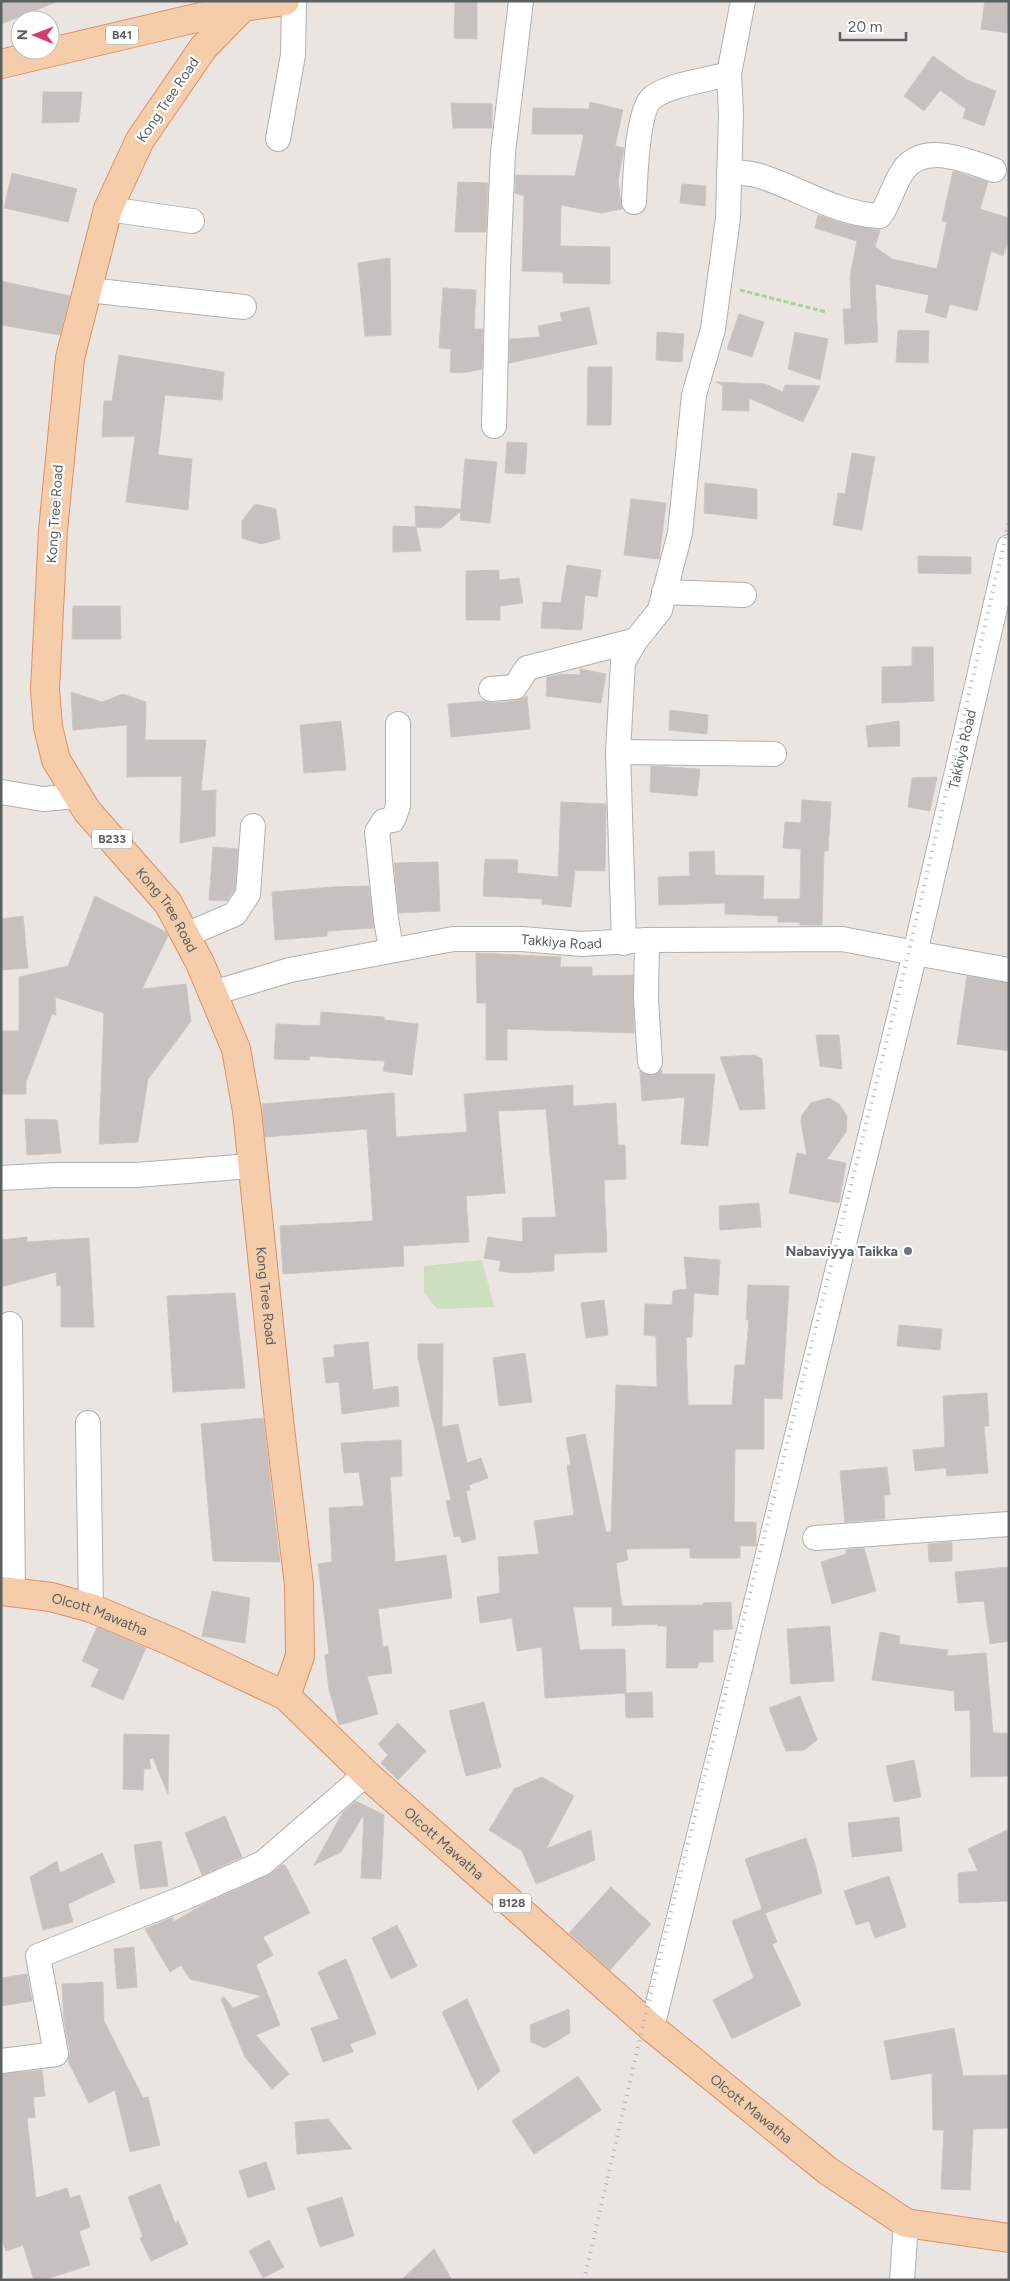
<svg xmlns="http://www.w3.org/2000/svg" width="1010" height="2281" font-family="Figtree,sans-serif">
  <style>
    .green { fill: #cce0c0 }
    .building { fill: #c6c0be; stroke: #cfc5c0 }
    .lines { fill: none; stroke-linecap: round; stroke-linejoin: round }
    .street-casing { stroke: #adb1b2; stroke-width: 26 }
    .primary-casing { stroke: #e18e64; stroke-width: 30 }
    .path { stroke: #a8cfa4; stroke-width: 3; stroke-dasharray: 5 2.5; stroke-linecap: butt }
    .street { stroke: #fff; stroke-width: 24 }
    .primary { stroke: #f6cdab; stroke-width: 28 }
    .rail { stroke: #aeafaf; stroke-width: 4; stroke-dasharray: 1 6; stroke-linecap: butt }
    .worship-dot { fill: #6b7280; stroke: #fff; stroke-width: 2 }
    .labels { text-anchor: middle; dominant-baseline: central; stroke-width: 4.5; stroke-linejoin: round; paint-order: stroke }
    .shield { fill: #fff; stroke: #8c8f90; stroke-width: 1 }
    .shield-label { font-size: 12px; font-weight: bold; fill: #5a5f60 }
    .street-label { font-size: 14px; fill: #5a5f60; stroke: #fff }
    .worship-label { font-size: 14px; font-weight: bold; fill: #5b616d; stroke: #fff; text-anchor: end }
  </style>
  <rect width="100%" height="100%" fill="#ebe5e1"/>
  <!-- green -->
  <path class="green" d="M482 1260 494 1307 437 1309 424 1292V1266Z"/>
  <!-- building -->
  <path class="building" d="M1 1H56V2L1 24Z
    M985 1H1009V33L981 29Z
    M455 2H477V39L454 38Z
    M933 56 967 80 996 91 984 126 963 118 966 109 940 90 924 111 904 96Z
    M43 92H82L79 122 42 123Z
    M590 102 623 110 615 146 624 148 618 181 622 209 601 213 561 205 560 246 610 247V284L563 283V272L522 271 524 196 515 193 516 175 575 176 584 134H532L533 108 589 109Z
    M451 103 492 104V128H453Z
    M953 171 988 182 980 209 1009 218V238L1003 256 991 251 977 311 950 304 946 318 925 312 929 295 875 284 878 342 845 344 843 309H851L850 276 857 241 815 228 818 215 845 224 880 230 875 247 892 259 937 269 947 222 942 221Z
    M12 173 77 189 68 222 4 208Z
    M458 182 488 183 486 232H455Z
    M682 184 706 186 705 206 680 203Z
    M390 258 391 335 365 336 358 263Z
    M1 281 70 296 60 335 1 325Z
    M443 288 476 290 474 329H483L482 369 462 373 450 372 451 349 439 348Z
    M589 307 597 344 509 363 510 339 540 337 538 326 562 321 560 313Z
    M739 314 764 322 752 357 727 349Z
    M898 330 929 331 928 363 896 362Z
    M657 332 684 334 682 362 656 360Z
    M795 332 828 339 820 380 788 369Z
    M119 355 224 372 222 400 165 395 158 455 192 459 188 510 126 502 135 436 102 437 104 401H112Z
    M588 367H612L611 425H587Z
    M716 382 765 384 783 392 785 385 820 386 803 422 749 398V411L722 410 723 386Z
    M507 442 527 443 525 474 505 473Z
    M852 453 875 457 862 530 833 525 838 493 845 494Z
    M465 459 497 462 490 523 460 520 461 511 441 528 416 527 415 506 461 509Z
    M705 483 757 489V519L704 513Z
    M631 499 666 503 659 559 624 555Z
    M255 504 276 509 280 539 261 544 242 538V521Z
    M393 526 416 527 421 551 393 552Z
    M918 556 971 557V574L918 573Z
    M567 565 601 570 597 597 585 595 582 630 541 628 543 602 561 603Z
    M499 570V580L519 578 523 603 500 606V620H466V571Z
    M73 606H120L121 639H72Z
    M912 647H933L934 701 882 703V667L912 666Z
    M580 669 606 674 601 703 546 696 547 677 560 674 580 675Z
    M71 692 102 702 123 694 146 702 145 740H206L201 791 216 790 215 836 180 843 182 776 127 777V725L73 730Z
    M527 696 530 729 451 737 448 704 484 701 492 703 516 701Z
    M670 710 708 715 707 734 669 730Z
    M341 721 346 770 304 773 300 725Z
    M899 721 900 746 868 747 866 726Z
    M651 766 700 769 697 796 650 792Z
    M937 777 930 811 908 807 912 778Z
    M802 800 831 802 828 851H824L822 925H800V922H778V916L725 914V903L659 905 658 877 690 876 689 852 714 851 715 875 764 876 763 899H800L801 849 783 848 785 822 801 823Z
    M561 802 606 804 605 871 575 870 571 907 542 904V899L483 896 485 859 518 860 517 873 558 877Z
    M213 847 238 849 235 889 227 901 209 900Z
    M438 862 440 911 399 913 394 863Z
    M369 886 374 928 327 931V936L275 940 272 892 333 887Z
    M95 896 166 932 168 936 142 989 186 984 191 1021 148 1079 138 1142 99 1144 104 1013 55 997 56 1015 52 1014 26 1082V1094H1V1031H19V977L68 966Z
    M23 916 28 968 1 970V919Z
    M476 953 561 957 560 967H592V976L633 975 634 1033 507 1029V1060H486V1003H477Z
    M967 976 1009 983V1051L957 1044Z
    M321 1012 384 1017V1020L418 1024 412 1075 383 1071 385 1061 310 1056 309 1060 274 1059 276 1024 320 1026Z
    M816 1035H839L842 1069 820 1066Z
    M755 1055 762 1059 765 1109 740 1110 720 1057Z
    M661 1069 662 1074H715L708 1146 681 1144 685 1097 642 1101 640 1071 651 1076Z
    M573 1085V1106L616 1103 618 1145H625L626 1179 604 1180 607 1252 554 1254V1271L514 1273 499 1271 501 1261 484 1258 488 1237 523 1242 522 1218 556 1217 546 1109 498 1111 505 1193 466 1196 469 1242 403 1246 404 1266 283 1274 280 1226 373 1221 367 1129 265 1137 262 1104 394 1093 396 1137 467 1132 464 1094Z
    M829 1098 839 1104 847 1116 846 1132 827 1159 846 1163 839 1203 789 1193 797 1153 807 1155 801 1122 802 1115 811 1103Z
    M25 1119 57 1120 61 1153 27 1155Z
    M759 1203 761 1227 720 1230 719 1206Z
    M27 1237V1242L89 1238 94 1327H61V1285L57 1286 56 1272 1 1287V1240Z
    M684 1257 720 1260 718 1295 694 1293 692 1337H686L688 1405H732L735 1365H745L749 1320H746L748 1285 789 1286 782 1399 764 1398V1449H735L734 1522H756V1546H740V1558H690V1548L626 1549 628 1560 616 1563 622 1606 703 1605V1603L731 1602 732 1629 713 1630V1662H699L697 1668H666L667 1626H658V1624L612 1626V1607H573L580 1650 625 1649 626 1693 545 1698 542 1647 517 1651 512 1618 480 1623 477 1597 500 1593 498 1557 539 1554 534 1521 574 1515 567 1465H571L566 1438 585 1434 606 1532H611L616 1385 657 1387 656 1336 644 1335 645 1304 672 1305 673 1291 687 1289Z
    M235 1293 245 1388 173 1392 167 1296Z
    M604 1300 608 1335 586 1338 581 1303Z
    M899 1325 942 1329 940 1350 897 1346Z
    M368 1342 373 1390 398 1386 399 1406 342 1414 339 1382 326 1383 323 1358 335 1357 334 1345Z
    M418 1344H443L442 1427 458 1424 467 1463 481 1458 488 1478 469 1485 470 1490 466 1491 476 1539 462 1543 460 1536 454 1537 446 1501 451 1500 418 1358Z
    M525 1353 532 1402 499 1406 493 1358Z
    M987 1393 989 1426H984L988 1473 947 1476 946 1468 915 1471 913 1450 945 1447 943 1396Z
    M263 1418 280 1562 213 1561 201 1424Z
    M401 1440 402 1476 390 1477 395 1562 446 1555 452 1598 378 1609 383 1647 388 1646 392 1673 367 1676 378 1714 339 1725 329 1689 325 1655 329 1654 318 1564 332 1562 329 1508 364 1506 359 1472 344 1473 341 1443Z
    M887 1467 890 1495H884L885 1519 845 1522 840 1471Z
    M952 1542V1561L929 1562 928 1544Z
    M864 1548 876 1591 832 1604 821 1562 846 1554V1550Z
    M1009 1567V1641L990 1644 984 1601 958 1603 955 1572Z
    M212 1591 250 1598 245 1643 202 1636Z
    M830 1626 834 1681 791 1684 787 1629Z
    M97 1627 146 1648 123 1700 91 1686 99 1669 82 1661Z
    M880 1632 900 1636 899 1644 948 1650 947 1656 986 1653 993 1733H1009V1776L971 1777 970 1710 955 1711 954 1691 872 1680Z
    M652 1692 653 1717 626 1718 625 1693Z
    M800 1696 817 1740 804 1750 786 1751 769 1708Z
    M484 1702 501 1767 466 1776 449 1711Z
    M398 1723 426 1751 398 1780 381 1763 388 1755 378 1744Z
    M124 1734 169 1735 168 1794 153 1758 149 1759 151 1769H144L143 1790 123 1789Z
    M914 1760 921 1797 894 1802 886 1766Z
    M542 1777 574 1796 546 1849 591 1830 595 1860 536 1884 522 1851 489 1830 514 1789Z
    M356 1801 384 1815 381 1879 361 1878 364 1814 341 1852 314 1865 343 1812Z
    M225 1816 242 1857 202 1875 185 1833Z
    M899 1817 902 1851 852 1857 848 1823Z
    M1009 1829V1901L959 1903 958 1873 978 1871 968 1849Z
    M806 1838 815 1864 822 1893 765 1913 777 1942 772 1944 801 2005 732 2039 713 2000 754 1978 732 1921 762 1909 745 1859Z
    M161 1841 168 1886 140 1889 134 1845Z
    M102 1853 115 1882 68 1904 73 1922 43 1930 30 1877 57 1861 60 1873Z
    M282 1865H285L310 1913 263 1937 273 1955 256 1965 280 2025 256 2035 289 2074 272 2089 245 2057 221 1999 224 1997 233 2008 262 1996 190 1979 181 1965 170 1972 145 1929 173 1917V1922L208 1902 269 1875Z
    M889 1876 906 1927 875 1938 869 1921 856 1925 844 1891Z
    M611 1887 651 1924 610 1970 569 1933Z
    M397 1925 417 1966 391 1979 372 1938Z
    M134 1947 137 1987 117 1989 114 1949Z
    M346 1959 376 2034 350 2044 353 2052 323 2062 311 2028 339 2019 318 1972Z
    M27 1974 32 2001 1 2006V1978Z
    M103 1982 104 2021 143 2098 148 2097 160 2145 130 2152 115 2090 89 2103 68 2061 70 2052 64 2021 62 1984Z
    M467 1999 500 2071 478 2090 442 2012Z
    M569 2009 570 2033 545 2048 531 2042 530 2025Z
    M954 2028 963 2076 1009 2075V2128L973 2129 970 2190 941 2189 944 2130H933L932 2073 891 2080 884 2041Z
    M42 2070 45 2096 33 2097 35 2117 27 2118 36 2198 67 2188 70 2198 80 2195 90 2227 79 2231 90 2265 44 2280H34L23 2245 6 2251 1 2237V2074Z
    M578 2076 601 2110 534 2154 512 2121Z
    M328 2119 352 2149 297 2154 295 2122Z
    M266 2162 275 2189 248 2198 239 2171Z
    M160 2184 175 2223 178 2221 188 2244 151 2261 140 2238 143 2237 128 2197Z
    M342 2197 354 2236 320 2247 307 2208Z
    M269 2240 284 2267 263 2278 249 2251Z
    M434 2249 452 2280H401Z"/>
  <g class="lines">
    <!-- street casing -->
    <g class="street-casing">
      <g id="street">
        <path d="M278 139 293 55 294 1"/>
        <path d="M729 171C739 173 750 173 760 176 801 189 836 214 880 216 890 202 893 185 903 171 923 141 968 161 994 170"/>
        <path d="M634 202C635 182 637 111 652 98 670 84 707 80 729 74"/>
        <path d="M108 209 192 221"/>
        <path d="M88 290 244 307"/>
        <path d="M494 426 498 269 503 152 521 1"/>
        <path d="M664 592 744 595"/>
        <path d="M491 689 515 687 527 668 636 640"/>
        <path d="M618 752 774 754"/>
        <path d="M1 792 43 799 77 796"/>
        <path d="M186 935 235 914 248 894 253 826"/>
        <path d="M647 940 646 999 650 1062"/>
        <path d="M624 943 618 752 623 662 636 640 660 610 680 533 694 395 713 329 728 218 731 113 729 74 743 1"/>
        <path d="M391 949 386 919 377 832 384 821 393 820 398 806V724"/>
        <path id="s1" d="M213 993 290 970 453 939H522L582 944 647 940 842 939 915 953 1009 547"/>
        <path d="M1 1178 55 1175H136L251 1166"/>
        <path d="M10 1324 13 1591"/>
        <path d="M88 1423 91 1608"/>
        <path d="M815 1538 1009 1524"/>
        <path d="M652 2028 915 953 1009 970"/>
        <path d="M1 2061 56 2054 38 1956 186 1897 263 1863 366 1774"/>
        <path d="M902 2280 906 2223"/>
      </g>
    </g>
    <!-- primary casing -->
    <g class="primary-casing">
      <g id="primary">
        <path id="s2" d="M243 7 203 48 140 140 108 209 70 358 53 530 45 690 48 727 56 760 87 811 168 903 200 963 236 1049 247 1111 279 1420 299 1585 300 1656 286 1696"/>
        <path d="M1 64 243 7 285 1"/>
        <path id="s3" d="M1 1591 51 1597 91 1608 170 1641 286 1696 366 1774 652 2028 828 2171 906 2223 1009 2238"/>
      </g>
    </g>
    <!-- path -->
    <path class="path" d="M740 290 826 312"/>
    <!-- street -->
    <use href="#street" class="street"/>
    <!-- primary -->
    <use href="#primary" class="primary"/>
    <!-- rail -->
    <path class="rail" d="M584 2280 644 2021 909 951 1009 522"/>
  </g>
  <!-- markers -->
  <circle class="worship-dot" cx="908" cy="1251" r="5"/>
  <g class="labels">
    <!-- shield labels -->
    <g class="shield">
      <rect x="106" y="25.5" width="32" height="19" rx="4"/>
      <rect x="92" y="829.5" width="40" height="19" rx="4"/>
      <rect x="493" y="1893.5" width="38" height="19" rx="4"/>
    </g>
    <g class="shield-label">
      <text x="122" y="35">B41</text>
      <text x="112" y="839">B233</text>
      <text x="512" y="1903">B128</text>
    </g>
    <!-- street labels -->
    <g class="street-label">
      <text transform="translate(168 100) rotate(-56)">Kong Tree Road</text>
      <text transform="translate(55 514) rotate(-86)">Kong Tree Road</text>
      <text stroke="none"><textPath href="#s1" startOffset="919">Takkiya Road</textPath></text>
      <text stroke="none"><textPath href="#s2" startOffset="990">Kong Tree Road</textPath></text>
      <text stroke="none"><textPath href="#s1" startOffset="355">Takkiya Road</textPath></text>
      <text stroke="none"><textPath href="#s2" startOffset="1395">Kong Tree Road</textPath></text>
      <text stroke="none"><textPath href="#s3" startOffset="102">Olcott Mawatha</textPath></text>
      <text stroke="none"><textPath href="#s3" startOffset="522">Olcott Mawatha</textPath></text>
      <text stroke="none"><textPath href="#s3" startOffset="928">Olcott Mawatha</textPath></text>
    </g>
    <!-- worship labels -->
    <g class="worship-label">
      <text x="898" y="1251">Nabaviyya Taikka</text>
    </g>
  </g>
  <!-- border -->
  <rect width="1010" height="2281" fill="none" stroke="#5a5f60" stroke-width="5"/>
  <!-- north arrow -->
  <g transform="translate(35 35) rotate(271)"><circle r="24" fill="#ffffff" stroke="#bdbfbf"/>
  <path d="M0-4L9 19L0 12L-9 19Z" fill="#d63c6b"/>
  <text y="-8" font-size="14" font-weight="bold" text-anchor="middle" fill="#5a5f60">N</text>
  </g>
  <!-- scale -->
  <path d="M840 32v8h66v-8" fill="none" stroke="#5a5f60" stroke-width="2.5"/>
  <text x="848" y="32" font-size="15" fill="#5a5f60" stroke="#ffffff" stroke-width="4" paint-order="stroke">20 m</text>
</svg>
